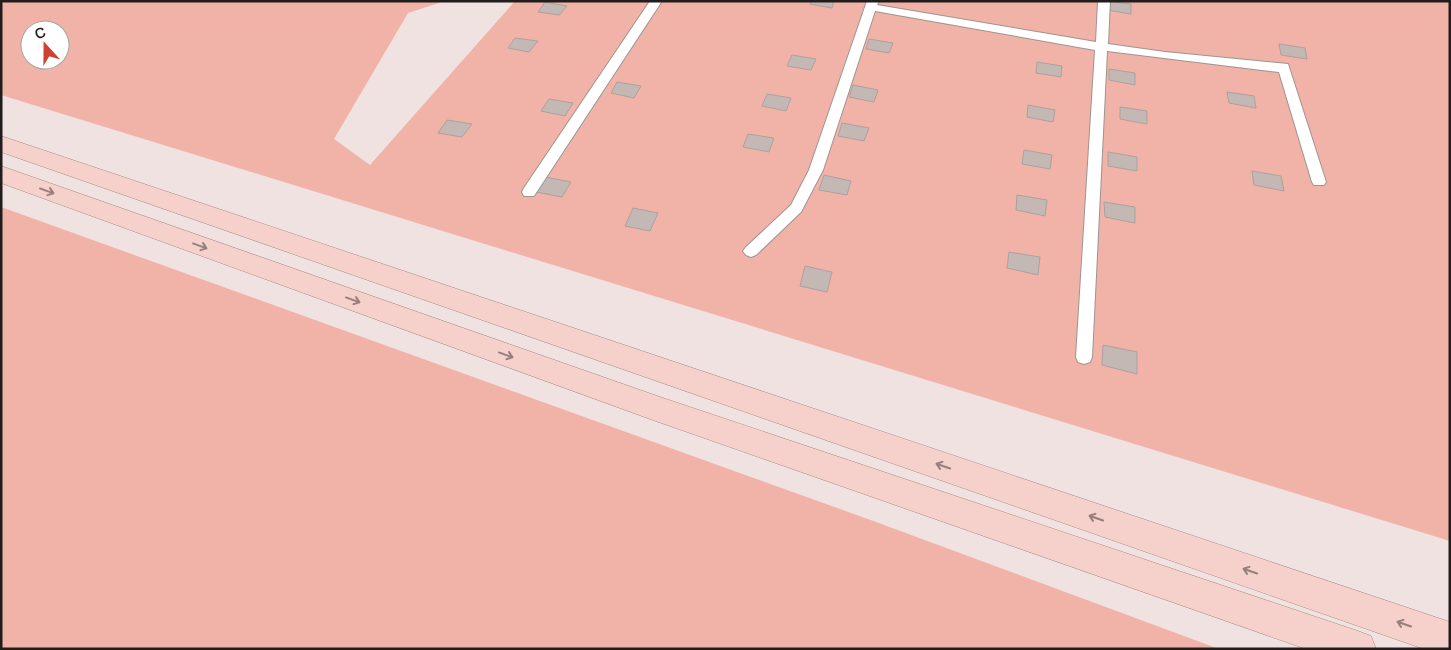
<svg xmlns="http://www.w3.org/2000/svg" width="1451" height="650" font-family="Manrope,sans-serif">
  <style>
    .green { fill: #f1b2a7; fill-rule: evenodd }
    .building { fill: #c4b8b5; stroke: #aca19e }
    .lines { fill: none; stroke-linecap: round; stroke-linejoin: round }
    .service-casing { stroke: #9f9391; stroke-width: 2 }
    .trunk-casing { stroke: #aa8a84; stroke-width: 1 }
    .service { fill: #fff; fill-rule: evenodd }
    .trunk { fill: #f6d0ca; fill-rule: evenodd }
    .oneway { stroke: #967f7c }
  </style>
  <rect width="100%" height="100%" fill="#efe2e0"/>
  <!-- green -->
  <path class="green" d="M1 1H445L408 13 334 139 370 165 515 1H1450V541L1 95ZM30 30H60V60H30Z
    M1 207 876 522 1219 649H1Z"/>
  <!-- building -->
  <path class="building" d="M811 1H834L832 8 810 4Z
    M1107 1 1131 4V14L1107 10Z
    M545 2 567 6 559 15 538 12Z
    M515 38 538 41 529 52 508 48Z
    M869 39 893 43 889 53 866 49Z
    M1279 44 1305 48 1307 59 1281 55Z
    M792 55 816 59 811 70 787 66Z
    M1037 62 1062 66 1061 77 1036 73Z
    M1109 69 1135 73V85L1109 80Z
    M617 82 641 86 634 98 611 93Z
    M853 85 878 90 874 102 849 97Z
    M1227 92 1254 96 1256 108 1229 103Z
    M767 94 791 98 786 111 762 106Z
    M549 99 573 103 565 116 541 111Z
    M1028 105 1055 110 1053 122 1027 117Z
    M1120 107 1147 111V124L1120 119Z
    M447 120 472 124 462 137 438 133Z
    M842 123 869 128 864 141 838 136Z
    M748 134 774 138 769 152 743 147Z
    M1024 150 1052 155 1050 169 1022 164Z
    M1108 152 1137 157V171L1108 166Z
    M1252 171 1281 176 1284 191 1254 185Z
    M824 175 851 181 847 195 819 190Z
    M545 177 571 182 562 197 536 192Z
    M1017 195 1047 200 1045 216 1016 210Z
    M1104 202 1135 207V223L1105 217Z
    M633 208 658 213 650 231 625 226Z
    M1009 252 1040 257 1038 275 1007 268Z
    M805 266 832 272 827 292 800 286Z
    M1103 345 1137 352V374L1102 365Z"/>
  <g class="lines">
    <!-- service casing -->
    <g class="service-casing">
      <path id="service" d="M650 1H662L534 196H524L522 192 524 188Z
        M867 1H879L877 5 1096 42 1098 1H1110L1108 44 1165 52 1288 64 1326 182 1324 185H1314L1312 182 1279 72 1107 51 1092 357 1090 362 1084 364 1078 362 1076 357 1095 50 875 11 823 170 801 212 756 255 751 257 746 255 743 251 746 247 791 205 809 170Z"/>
    </g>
    <!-- trunk casing -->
    <g class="trunk-casing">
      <path id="trunk" d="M1 136 1450 622V649H1424L1 152Z
        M1 166 660 397 1358 631 1371 636 1376 649H1306L650 419 1 183Z"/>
    </g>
    <!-- service -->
    <use href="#service" class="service"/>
    <!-- trunk -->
    <use href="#trunk" class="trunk"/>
  </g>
  <!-- one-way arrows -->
  <defs><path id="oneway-shaft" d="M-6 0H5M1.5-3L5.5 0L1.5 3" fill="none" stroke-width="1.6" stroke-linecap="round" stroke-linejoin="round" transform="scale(1.25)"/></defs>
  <g class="oneway">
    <use href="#oneway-shaft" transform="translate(47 191) rotate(20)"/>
    <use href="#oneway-shaft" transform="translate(200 246) rotate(20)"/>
    <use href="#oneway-shaft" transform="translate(353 300) rotate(20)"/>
    <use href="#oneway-shaft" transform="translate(506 355) rotate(20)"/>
    <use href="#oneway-shaft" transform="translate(943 466) rotate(-161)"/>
    <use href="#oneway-shaft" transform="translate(1096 518) rotate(-161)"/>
    <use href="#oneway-shaft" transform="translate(1250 571) rotate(-161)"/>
    <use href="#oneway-shaft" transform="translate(1404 624) rotate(-161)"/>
  </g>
  <!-- border -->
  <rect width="1451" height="650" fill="none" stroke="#211d1c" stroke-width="5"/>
  <!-- north arrow -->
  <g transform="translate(45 45) rotate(339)"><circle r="24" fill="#ffffff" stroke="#a6a5a4"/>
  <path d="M0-4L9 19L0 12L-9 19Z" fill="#ce4230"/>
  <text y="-8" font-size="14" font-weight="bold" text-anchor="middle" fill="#211d1c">С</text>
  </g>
</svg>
